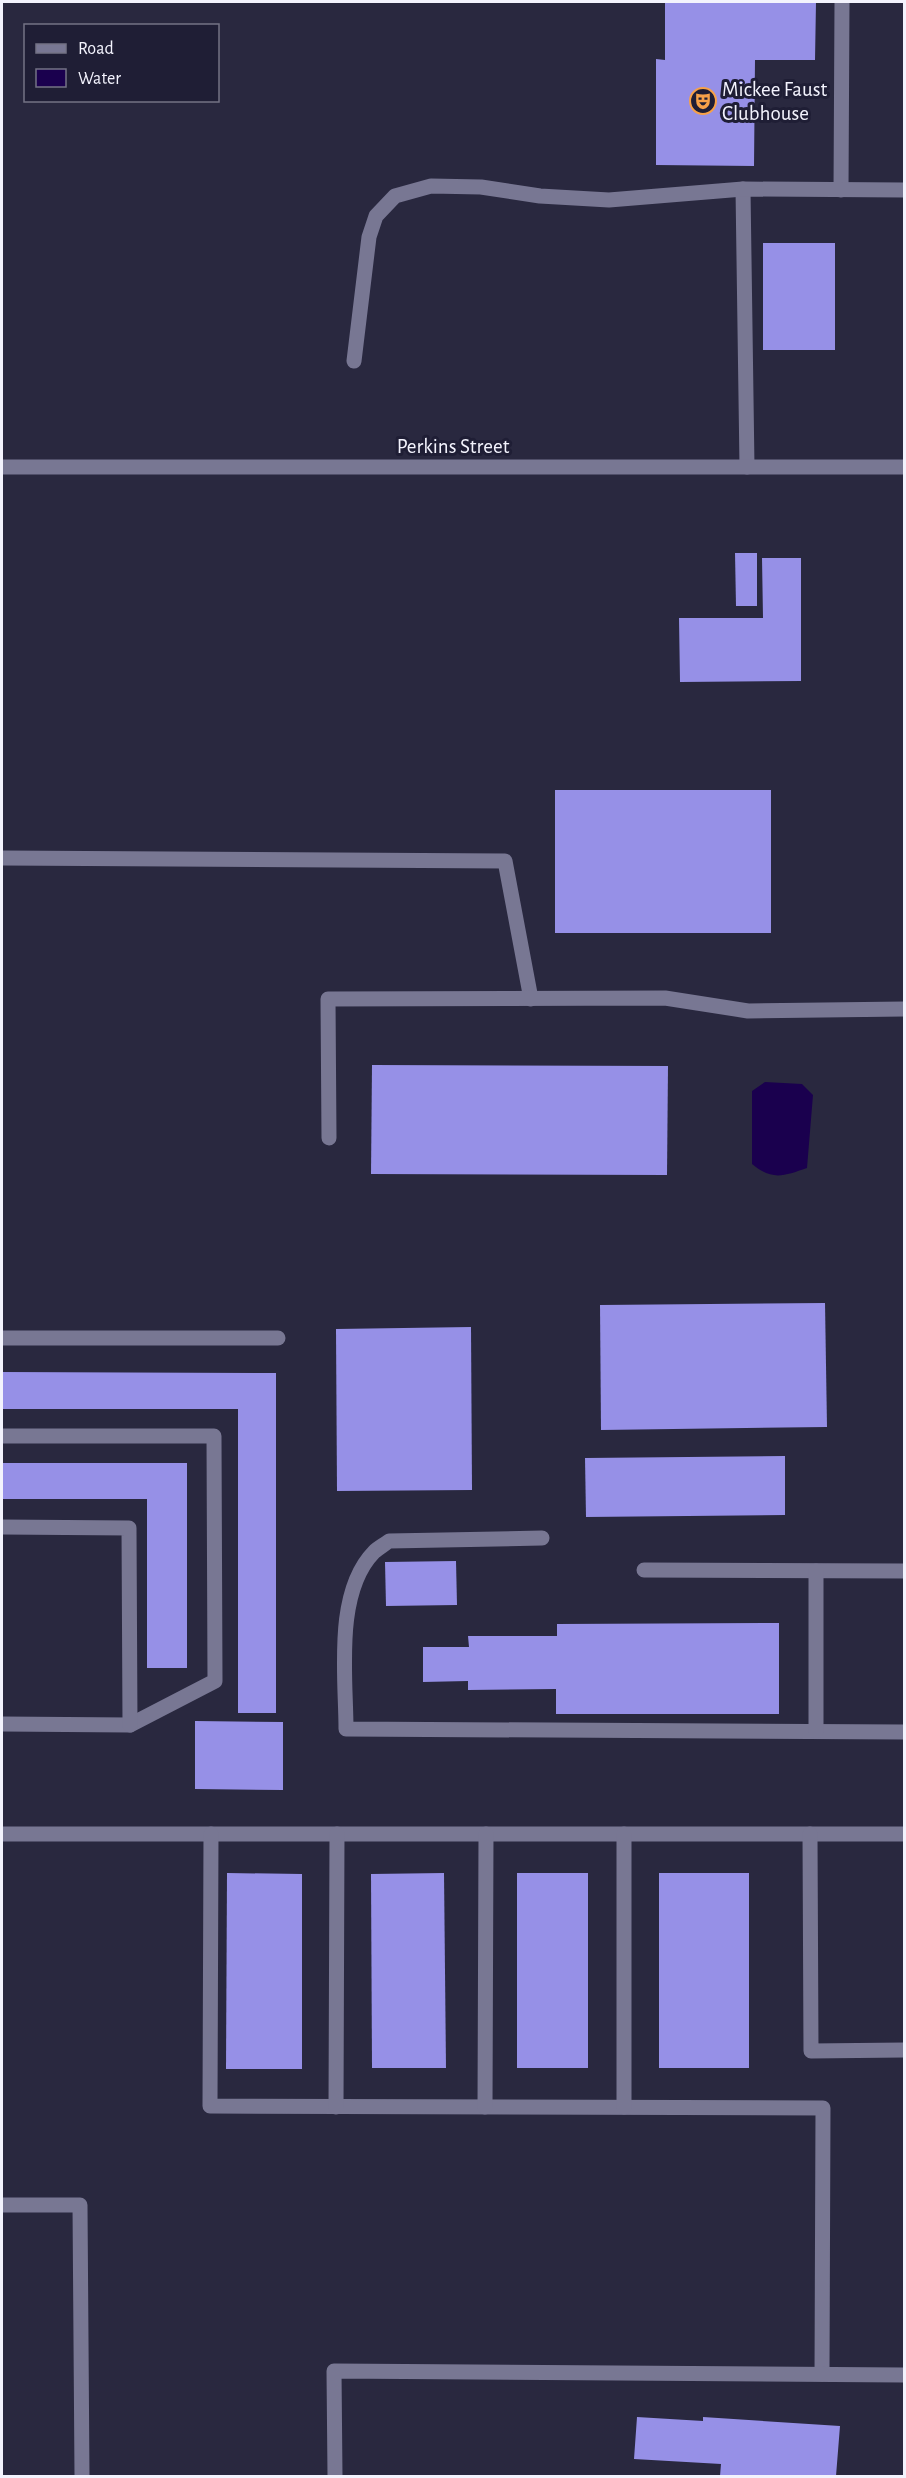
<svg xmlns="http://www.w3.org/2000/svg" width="906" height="2478" font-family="'Alegreya Sans',sans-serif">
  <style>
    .water { fill: #1a004e }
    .building { fill: #9690e7 }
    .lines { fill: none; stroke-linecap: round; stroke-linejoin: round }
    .minor { stroke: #787793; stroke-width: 15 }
    .labels { text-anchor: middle; stroke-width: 6; stroke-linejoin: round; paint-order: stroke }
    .poi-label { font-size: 21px; fill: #f3f3fd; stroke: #1f1e35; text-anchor: start }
    .street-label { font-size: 21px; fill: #f3f3fd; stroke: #1f1e35 }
  </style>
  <rect width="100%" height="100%" fill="#29283f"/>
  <path class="water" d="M765 1082 802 1084 813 1095 807 1168C784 1176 772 1181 752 1164V1091Z"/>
  <g class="building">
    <polygon points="665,2 816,2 815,60 755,60 754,166 656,165 656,59 665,60"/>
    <rect x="763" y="243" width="72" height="107"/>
    <polygon points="735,553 757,553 757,606 736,606"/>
    <polygon points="762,558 801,558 801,681 680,682 679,618 763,618"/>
    <rect x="555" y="790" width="216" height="143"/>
    <polygon points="372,1065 668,1066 667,1175 371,1174"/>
    <polygon points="825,1303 827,1427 601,1430 600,1305"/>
    <polygon points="471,1327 472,1490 337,1491 336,1329"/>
    <polygon points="2,1372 276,1373 276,1713 238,1713 238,1409 2,1409"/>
    <polygon points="785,1456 785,1515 586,1517 585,1458"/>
    <polygon points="2,1463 187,1463 187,1668 147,1668 147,1499 2,1499"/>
    <polygon points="456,1561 457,1605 386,1606 385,1562"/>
    <polygon points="779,1623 779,1714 556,1714 556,1689 468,1690 468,1681 423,1682 423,1647 469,1647 468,1636 557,1636 557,1624"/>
    <polygon points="195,1721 283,1722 283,1790 195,1789"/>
    <polygon points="227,1873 302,1874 302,2069 226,2069"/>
    <polygon points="444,1873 446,2068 372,2068 371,1874"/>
    <rect x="517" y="1873" width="71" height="195"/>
    <rect x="659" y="1873" width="90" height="195"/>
    <polygon points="637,2417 703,2421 703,2417 840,2426 836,2476 720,2476 721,2464 634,2459"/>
  </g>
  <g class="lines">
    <g class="minor">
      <polyline points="743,189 747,467"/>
      <polyline points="841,190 842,2"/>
      <polyline points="354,361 369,237 376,216 395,196 431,186 481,187 540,196 609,200 743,189 904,190"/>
      <polyline points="2,467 904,467"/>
      <polyline points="2,858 505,861 531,999"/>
      <polyline points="329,1138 328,999 665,998 748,1011 904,1009"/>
      <polyline points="2,1338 278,1338"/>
      <polyline points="2,1436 214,1436 215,1681 130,1725 2,1724"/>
      <polyline points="2,1527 129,1528 130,1725"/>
      <path d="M542 1538 389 1541C384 1545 378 1548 374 1552 334 1593 346 1677 346 1729L904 1732"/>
      <polyline points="644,1570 904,1571"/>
      <polyline points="816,1571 816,1731"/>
      <polyline points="2,1834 904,1834"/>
      <polyline points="211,1834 210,2106 823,2108 822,2374"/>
      <polyline points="624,1834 624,2107"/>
      <polyline points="810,1834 811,2051 904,2050"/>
      <polyline points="336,2107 337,1834"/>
      <polyline points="485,2107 486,1834"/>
      <polyline points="2,2205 80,2205 82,2476"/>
      <polyline points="335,2476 334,2371 904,2375"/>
    </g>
  </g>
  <defs>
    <symbol id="theatre-ring" viewBox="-11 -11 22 22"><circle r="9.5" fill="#1f1e35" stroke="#f7a149" stroke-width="1.5"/><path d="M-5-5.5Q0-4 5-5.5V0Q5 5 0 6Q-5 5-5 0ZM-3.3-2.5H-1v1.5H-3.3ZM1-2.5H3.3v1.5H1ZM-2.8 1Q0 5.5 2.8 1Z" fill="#f7a149"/></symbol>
  </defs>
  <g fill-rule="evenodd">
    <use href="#theatre-ring" x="688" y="86" width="30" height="30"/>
  </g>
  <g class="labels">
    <g class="poi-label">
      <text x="722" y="96">Mickee Faust<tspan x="722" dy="24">Clubhouse</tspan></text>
    </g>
    <g class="street-label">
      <text x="453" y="453">Perkins Street</text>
    </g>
  </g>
  <rect width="906" height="2478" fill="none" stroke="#f3f3fd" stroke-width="6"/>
  <rect x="24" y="24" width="195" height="78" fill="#1f1e35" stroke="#747385" stroke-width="1.5"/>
  <rect x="36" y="44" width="30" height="9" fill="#787793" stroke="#747385" stroke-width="1.5"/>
  <text x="78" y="54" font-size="18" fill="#f3f3fd">Road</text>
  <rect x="36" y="69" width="30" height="18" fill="#1a004e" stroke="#747385" stroke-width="1.5"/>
  <text x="78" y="84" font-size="18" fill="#f3f3fd">Water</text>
</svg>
